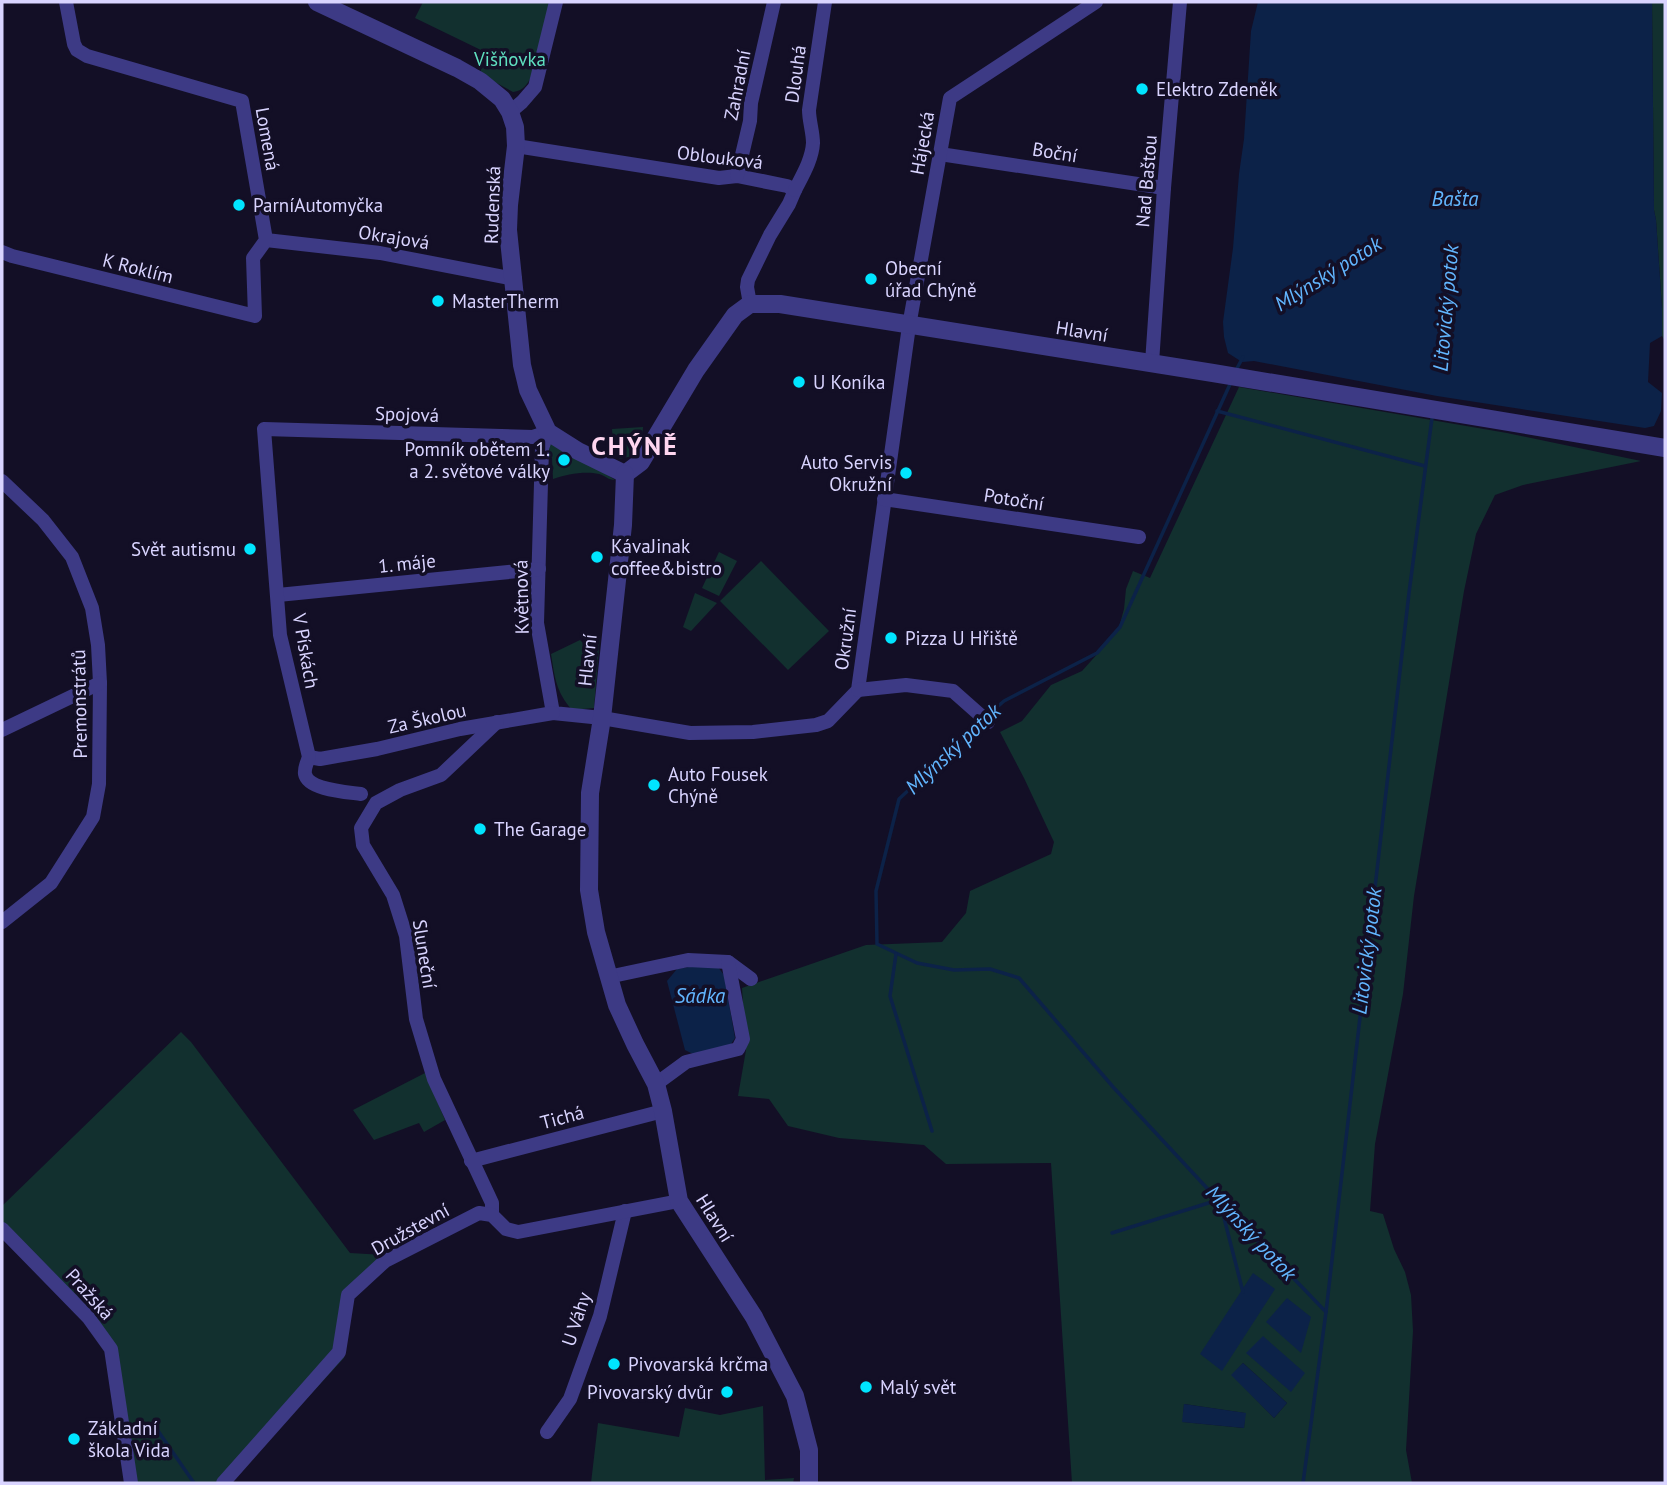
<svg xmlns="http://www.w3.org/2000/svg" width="1667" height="1485" font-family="'PT Sans',sans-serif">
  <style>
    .green { fill: #12302f; fill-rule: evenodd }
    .water { fill: #0c2248 }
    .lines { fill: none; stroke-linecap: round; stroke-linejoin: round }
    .stream { stroke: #0c2248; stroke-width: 3.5 }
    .minor { stroke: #3d3a85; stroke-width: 14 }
    .tertiary { stroke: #3d3a85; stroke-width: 18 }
    .poi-dot { fill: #00e5ff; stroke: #130f26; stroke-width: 2.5 }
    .labels { text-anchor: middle; stroke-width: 7; stroke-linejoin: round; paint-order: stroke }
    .park-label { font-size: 19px; fill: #5fe0c0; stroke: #130f26 }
    .street-label { font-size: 19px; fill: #d9d4ff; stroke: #130f26 }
    .poi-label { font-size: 19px; fill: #d9d4ff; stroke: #130f26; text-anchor: start }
    .water-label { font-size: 21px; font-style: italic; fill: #62b6ff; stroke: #130f26 }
    .district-label { font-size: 26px; font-weight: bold; letter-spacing: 2px; fill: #ffd6f0; stroke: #130f26 }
  </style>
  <rect width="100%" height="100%" fill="#130f26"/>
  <g class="green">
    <path d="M423 2H550L532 75C528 84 523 91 513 92L480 74 485 52 415 18Z"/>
    <polygon points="1652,2 1665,2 1665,341 1662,336 1662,308 1656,220 1654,210"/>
    <path d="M1239 387 1507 433 1641 461 1523 485 1495 495 1476 534 1464 591 1414 896 1403 994 1375 1144 1370 1211 1383 1214 1394 1249 1405 1272 1411 1295 1413 1331 1406 1450 1412 1483H1072L1051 1163 946 1164 924 1145 839 1138 788 1126 769 1099 738 1096 746 1050 742 988 866 945 942 942 966 913 970 891 1051 854 1054 842 1024 778 1000 732 1022 721 1051 685 1082 671 1118 631 1124 609 1126 589 1133 571 1150 578ZM1243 1363 1287 1403 1274 1418 1232 1375ZM1184 1404 1245 1413 1244 1428 1183 1422Z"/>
    <polygon points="643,427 641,449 632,456 620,459 614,455 612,429"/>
    <path d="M551 443 585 460 615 480C608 480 606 476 599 474 585 471 567 474 553 479L552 458 546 455Z"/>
    <polygon points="719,552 737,561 719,596 702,588"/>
    <polygon points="761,561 829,631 788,670 720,601"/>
    <polygon points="695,593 717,603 691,631 683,627"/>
    <path d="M600 635 594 708 572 710C556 691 555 679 551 654L580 640 583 643Z"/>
    <polygon points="181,1032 191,1042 350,1253 402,1256 352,1295 344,1358 229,1483 131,1483 111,1349 2,1229 2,1206"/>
    <polygon points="425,1073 445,1120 424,1132 419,1123 374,1140 353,1110"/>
    <polygon points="763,1406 765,1480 794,1478 793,1483 591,1483 598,1423 679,1437 685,1408 720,1415"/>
  </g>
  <g class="water">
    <polygon points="1258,2 1652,2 1654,210 1656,220 1662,308 1662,336 1650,343 1648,382 1662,393 1661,411 1654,426 1645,428 1437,396 1254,361 1242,362 1228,353 1224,337 1223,322 1233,248 1239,174 1244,139 1251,31"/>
    <polygon points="706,964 718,967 724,975 735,1038 729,1047 693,1054 685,1050 667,981 677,969"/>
    <polygon points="1253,1273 1275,1289 1222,1371 1200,1354"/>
    <polygon points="1287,1298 1311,1317 1301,1353 1266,1322"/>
    <polygon points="1263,1336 1305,1373 1291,1392 1246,1353"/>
    <polygon points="1243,1363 1287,1403 1274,1418 1231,1375"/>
    <polygon points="1184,1404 1246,1413 1244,1428 1182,1422"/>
  </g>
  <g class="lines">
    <g class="stream">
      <polyline points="1235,372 1243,357"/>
      <polyline points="1217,411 1425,466"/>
      <polyline points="988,715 1004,701 1097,653 1120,627 1231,382"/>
      <polyline points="983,721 899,799 876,891 877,944 917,963 954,970 990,969 1019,978 1114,1088 1218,1200 1326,1312"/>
      <polyline points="896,954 890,996 932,1131"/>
      <polyline points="1225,1207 1222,1210 1243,1292"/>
      <polyline points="1112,1233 1218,1200"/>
      <polyline points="156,1428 194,1483"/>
      <polyline points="1303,1483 1326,1312 1409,593 1432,418"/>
    </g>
    <g class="minor">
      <polyline points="510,112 522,102 535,87 556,2"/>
      <polyline points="516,146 719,178 737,176 787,186 795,190 789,204 770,235 748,280 747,287 750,304"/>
      <polyline points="940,154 1164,188"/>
      <polyline points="737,176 750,121 751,103 774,2"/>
      <path d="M795 190C802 176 812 160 813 143 813 132 809 121 809 110L825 2"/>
      <polyline points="266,240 380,253 515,279"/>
      <polyline points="2,252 12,256 255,316 253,258 266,240 242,101 87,56 77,50 74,44 66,2"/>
      <polyline points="1152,363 1164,188 1180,2"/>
      <polyline points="548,432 542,448 537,623 553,713 602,718 690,733 753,732 816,725 828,721 858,690 909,326 950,98 1096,2"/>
      <polyline points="2,481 43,520 72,557 92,608 98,645 100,683 99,784 93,817 51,883 2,922"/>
      <polyline points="884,499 1139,537"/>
      <polyline points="278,595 539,569"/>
      <polyline points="858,690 906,685 953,691 988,722"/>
      <polyline points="2,730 100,683"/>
      <polyline points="309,757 320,759 377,749 460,729 553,713"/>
      <path d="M361 794C347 792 308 790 305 774 304 768 307 763 309 757L280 635 264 429 533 437 548 432"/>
      <polyline points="608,977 688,960 728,962 751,979"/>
      <polyline points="656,1084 686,1062 738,1049 743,1039 728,962"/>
      <polyline points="471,1161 663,1111"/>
      <polyline points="492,1215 492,1203 434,1079 416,1019 406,936 393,895 363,845 361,828 376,803 400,790 441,775 497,722"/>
      <polyline points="2,1229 88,1317 111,1349 131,1483"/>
      <polyline points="547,1432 570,1399 600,1316 625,1211"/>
      <polyline points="223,1483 339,1352 348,1295 385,1261 479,1213 492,1215 506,1229 518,1232 679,1201"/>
    </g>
    <g class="tertiary">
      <polyline points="317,2 457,68 480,81 502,99 510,112 515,127 516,146 509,205 508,230 522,365 528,390 548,432 578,451 625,474"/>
      <polyline points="625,474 641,462 696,370 735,315 750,304 780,304 1213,373 1665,448"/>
      <polyline points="625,474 623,525 602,718 590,793 589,890 596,932 617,1005 635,1044 656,1084 663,1111 679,1201 754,1317 795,1396 809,1450 809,1483"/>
    </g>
  </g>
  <g class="poi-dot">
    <circle cx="1142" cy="89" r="7"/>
    <circle cx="239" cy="205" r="7"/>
    <circle cx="871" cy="279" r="7"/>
    <circle cx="438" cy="301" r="7"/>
    <circle cx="799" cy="382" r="7"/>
    <circle cx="564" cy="460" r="7"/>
    <circle cx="906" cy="473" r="7"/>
    <circle cx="250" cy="549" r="7"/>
    <circle cx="597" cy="557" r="7"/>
    <circle cx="891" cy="638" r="7"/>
    <circle cx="654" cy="785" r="7"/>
    <circle cx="480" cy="829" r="7"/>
    <circle cx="614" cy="1364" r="7"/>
    <circle cx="866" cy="1387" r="7"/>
    <circle cx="727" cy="1392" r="7"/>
    <circle cx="74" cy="1439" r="7"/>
  </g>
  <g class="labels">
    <g class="park-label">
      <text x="510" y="66">Višňovka</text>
    </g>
    <g class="street-label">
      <text transform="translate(795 74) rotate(-82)" y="7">Dlouhá</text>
      <text transform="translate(737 85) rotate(-79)" y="7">Zahradní</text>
      <text transform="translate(268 139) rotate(80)" y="7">Lomená</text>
      <text transform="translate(922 143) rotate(-80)" y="7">Hájecká</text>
      <text transform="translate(1055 152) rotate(9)" y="7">Boční</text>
      <text transform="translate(720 157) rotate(7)" y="7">Oblouková</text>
      <text transform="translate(1146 181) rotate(-85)" y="7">Nad Baštou</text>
      <text transform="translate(492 205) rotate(-88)" y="7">Rudenská</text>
      <text transform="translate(394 237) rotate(9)" y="7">Okrajová</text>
      <text transform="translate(138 268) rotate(14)" y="7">K Roklím</text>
      <text transform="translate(1082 331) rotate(9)" y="7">Hlavní</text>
      <text transform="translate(407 414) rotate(2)" y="7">Spojová</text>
      <text transform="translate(1014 499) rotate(9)" y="7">Potoční</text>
      <text transform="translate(407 563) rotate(-6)" y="7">1. máje</text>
      <text transform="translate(521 597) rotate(-91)" y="7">Květnová</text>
      <text transform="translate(845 639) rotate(-82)" y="7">Okružní</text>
      <text transform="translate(306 651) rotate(80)" y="7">V Pískách</text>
      <text transform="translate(587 660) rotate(-84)" y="7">Hlavní</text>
      <text transform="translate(79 704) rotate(-91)" y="7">Premonstrátů</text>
      <text transform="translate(427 718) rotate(-13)" y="7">Za Školou</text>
      <text transform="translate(425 954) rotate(81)" y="7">Sluneční</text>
      <text transform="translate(562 1117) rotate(-15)" y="7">Tichá</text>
      <text transform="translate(715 1218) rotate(58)" y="7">Hlavní</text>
      <text transform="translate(410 1229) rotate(-29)" y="7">Družstevní</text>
      <text transform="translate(90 1294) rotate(48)" y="7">Pražská</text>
      <text transform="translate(576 1319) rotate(-72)" y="7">U Váhy</text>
    </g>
    <g class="poi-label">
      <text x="1156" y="96">Elektro Zdeněk</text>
      <text x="253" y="212">ParníAutomyčka</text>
      <text x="885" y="275">Obecní<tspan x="885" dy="22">úřad Chýně</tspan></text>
      <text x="452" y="308">MasterTherm</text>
      <text x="813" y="389">U Koníka</text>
      <text x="550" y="456" text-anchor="end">Pomník obětem 1.<tspan x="550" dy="22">a 2. světové války</tspan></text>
      <text x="892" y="469" text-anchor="end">Auto Servis<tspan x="892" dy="22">Okružní</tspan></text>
      <text x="611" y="553">KávaJinak<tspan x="611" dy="22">coffee&amp;bistro</tspan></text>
      <text x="236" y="556" text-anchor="end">Svět autismu</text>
      <text x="905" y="645">Pizza U Hřiště</text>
      <text x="668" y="781">Auto Fousek<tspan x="668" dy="22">Chýně</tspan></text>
      <text x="494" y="836">The Garage</text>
      <text x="628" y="1371">Pivovarská krčma</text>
      <text x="880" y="1394">Malý svět</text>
      <text x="713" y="1399" text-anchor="end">Pivovarský dvůr</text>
      <text x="88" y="1435">Základní<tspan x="88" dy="22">škola Vida</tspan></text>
    </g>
    <g class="water-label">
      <text x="1455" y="206">Bašta</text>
      <text transform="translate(1328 274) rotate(-32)" y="7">Mlýnský potok</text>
      <text transform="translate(1446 308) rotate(-85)" y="7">Litovický potok</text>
      <text transform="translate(953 749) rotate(-43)" y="7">Mlýnský potok</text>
      <text transform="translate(1367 951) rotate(-83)" y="7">Litovický potok</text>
      <text x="700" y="1003">Sádka</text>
      <text transform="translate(1251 1233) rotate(47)" y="7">Mlýnský potok</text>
    </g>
    <g class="district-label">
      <text x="635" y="455">CHÝNĚ</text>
    </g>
  </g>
  <rect width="1667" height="1485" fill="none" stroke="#d9d4ff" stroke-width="7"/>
</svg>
